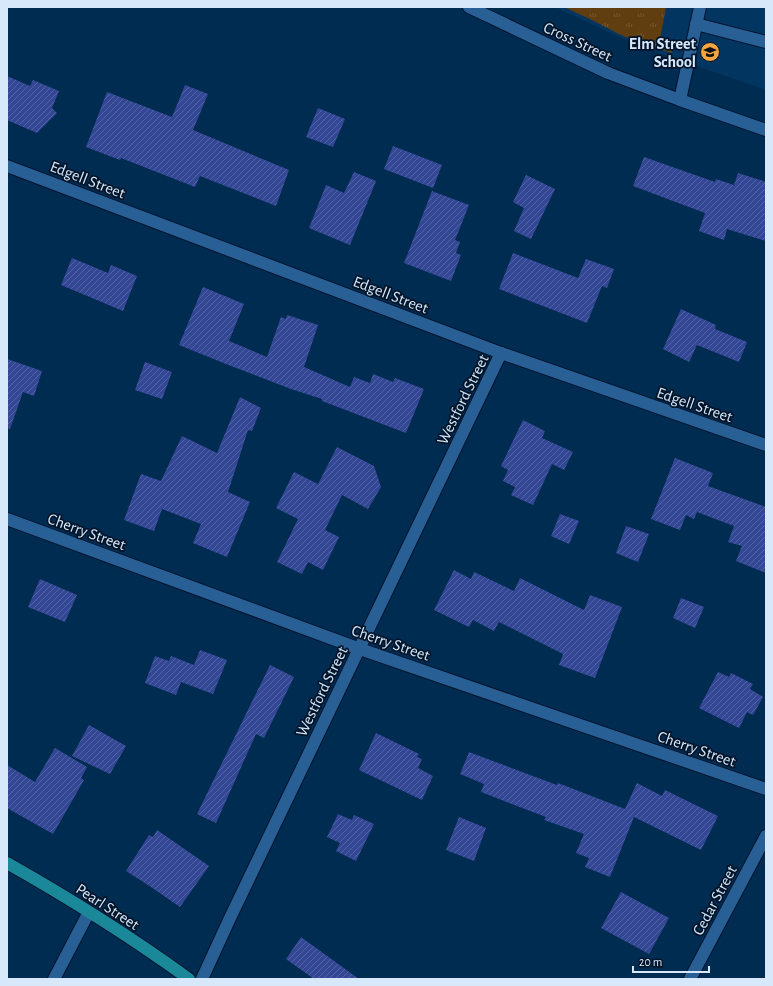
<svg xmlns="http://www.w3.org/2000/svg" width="773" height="986" font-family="'Alegreya Sans',sans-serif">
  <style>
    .built { fill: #023661 }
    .grass { fill: url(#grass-tufts) }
    .building { fill: url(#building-hatch) }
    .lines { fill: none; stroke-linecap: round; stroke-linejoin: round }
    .minor-casing { stroke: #00142e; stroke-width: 14 }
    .major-casing { stroke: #00142e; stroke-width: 14 }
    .minor { stroke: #286095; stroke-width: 12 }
    .major { stroke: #1b889a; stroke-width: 12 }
    .labels { text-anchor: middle; stroke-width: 3.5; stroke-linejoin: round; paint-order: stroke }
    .street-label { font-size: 16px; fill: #d7e8fa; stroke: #011429 }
    .poi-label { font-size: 16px; font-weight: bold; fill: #d7e8fa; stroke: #011429; text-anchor: end }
  </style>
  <defs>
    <pattern id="grass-tufts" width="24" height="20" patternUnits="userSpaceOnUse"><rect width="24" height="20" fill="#603e0f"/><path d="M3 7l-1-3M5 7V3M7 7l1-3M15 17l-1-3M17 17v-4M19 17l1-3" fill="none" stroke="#765a33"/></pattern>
    <pattern id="building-hatch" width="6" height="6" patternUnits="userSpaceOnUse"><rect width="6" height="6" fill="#344795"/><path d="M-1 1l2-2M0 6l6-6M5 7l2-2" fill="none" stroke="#5162a5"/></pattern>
  </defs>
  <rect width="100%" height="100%" fill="#002c52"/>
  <polygon class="built" points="555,7 766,7 766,90 639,46"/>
  <polygon class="grass" points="564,7 666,7 660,39 673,44 672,53 639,43 617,33 594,21"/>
  <g class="building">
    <polygon points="7,76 30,86 33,80 59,91 52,108 57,113 37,133 7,120"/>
    <polygon points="185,85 208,94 193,130 289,170 276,206 200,176 195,187 121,158 120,160 86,147 107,92 172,117"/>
    <polygon points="318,108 345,119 333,147 306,137"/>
    <polygon points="393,146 442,165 433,188 384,169"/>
    <polygon points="644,157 715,182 716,179 734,185 738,173 766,182 766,241 727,229 724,240 699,231 705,213 633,186"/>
    <polygon points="354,172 376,181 350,245 309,228 326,185 344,193"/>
    <polygon points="526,175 555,189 531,239 514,231 524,208 513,202"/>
    <polygon points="432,191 469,205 455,240 460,242 456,253 461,255 451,281 404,263"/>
    <polygon points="513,253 578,278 586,259 614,269 607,288 602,286 587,323 499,289"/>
    <polygon points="72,258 108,273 111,265 137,276 123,311 61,285"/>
    <polygon points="203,287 244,304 229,341 267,357 281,317 286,319 287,315 318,325 304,367 350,387 354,377 370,383 373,374 393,382 395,378 424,389 406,433 322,401 322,399 291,389 231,366 179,345"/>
    <polygon points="681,309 716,325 715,329 747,342 739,362 697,345 689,362 663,349"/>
    <polygon points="7,359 42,371 34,396 23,392 10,429 7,428"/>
    <polygon points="145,362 172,372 162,399 135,390"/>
    <polygon points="240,397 261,408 252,431 248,430 228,492 250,502 227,557 193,543 201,524 162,509 154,531 124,520 141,474 161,481 182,436 217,453"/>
    <polygon points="523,420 545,431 542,438 573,452 564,470 552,464 533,505 511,495 515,487 503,481 508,470 501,466"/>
    <polygon points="337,447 374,466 381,487 368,509 342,495 325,530 339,537 323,570 308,562 302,574 277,562 298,519 276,508 294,472 318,484"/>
    <polygon points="675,458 713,473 708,486 766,507 766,573 736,561 742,546 728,542 734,526 697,512 694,519 686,515 680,530 651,519"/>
    <polygon points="560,514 579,521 569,544 551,536"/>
    <polygon points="626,526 649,534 638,562 616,553"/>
    <polygon points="454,570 471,579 474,572 514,591 520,578 584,610 590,595 622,607 595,678 559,665 563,654 499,622 494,631 473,620 469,627 434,610"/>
    <polygon points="40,579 77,595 65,622 28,607"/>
    <polygon points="681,598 704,607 695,628 673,618"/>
    <polygon points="200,650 227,660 213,694 181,682 176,695 145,683 155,656 169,661 171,656 194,665"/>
    <polygon points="270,665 294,677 264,738 256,734 216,823 197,814"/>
    <polygon points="718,672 729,677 731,673 753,684 750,689 763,697 753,715 747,712 739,728 699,708"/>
    <polygon points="89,725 126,746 110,774 72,756"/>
    <polygon points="376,733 419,754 417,757 422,759 418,768 433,776 422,800 359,770"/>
    <polygon points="55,748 87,767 81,778 84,780 53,834 7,808 7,765 35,782"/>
    <polygon points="469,752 557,785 558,783 625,809 637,783 662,796 665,790 718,816 701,850 634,817 610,877 585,867 589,858 576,853 584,834 544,820 546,817 481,792 484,784 460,774"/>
    <polygon points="338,814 352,820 354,815 374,824 356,861 336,851 340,843 327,837"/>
    <polygon points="459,817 486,828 474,861 446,850"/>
    <polygon points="157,830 209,866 180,907 151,887 126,871 149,835 153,837"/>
    <polygon points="621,892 669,918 649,954 601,928"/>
    <polygon points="301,937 359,979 314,979 286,959"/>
  </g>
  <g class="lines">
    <defs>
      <g id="minor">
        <polyline points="469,7 608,73 680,100 766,130"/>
        <polyline points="696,24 766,42"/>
        <polyline points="680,100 700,7"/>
        <polyline points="7,166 501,353 766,445"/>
        <polyline points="7,519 360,649 766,789"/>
        <polyline points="54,979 89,912"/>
        <polyline points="202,979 230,918 501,353"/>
        <polyline points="690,979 766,836"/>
      </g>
      <path id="major" d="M7 863C69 898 131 937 189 979"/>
    </defs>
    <use href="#minor" class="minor-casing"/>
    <use href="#major" class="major-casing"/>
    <use href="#minor" class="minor"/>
    <use href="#major" class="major"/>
  </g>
  <defs>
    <symbol id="school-disc" viewBox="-11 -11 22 22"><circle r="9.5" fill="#f2a540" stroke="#011429"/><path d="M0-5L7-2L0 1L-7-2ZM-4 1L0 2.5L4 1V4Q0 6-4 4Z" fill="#111"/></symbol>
  </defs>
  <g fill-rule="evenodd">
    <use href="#school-disc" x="699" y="41" width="22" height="22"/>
  </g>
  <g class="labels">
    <g class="street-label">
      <text transform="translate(578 41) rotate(25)" y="6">Cross Street</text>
      <text transform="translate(88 179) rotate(21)" y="6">Edgell Street</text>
      <text transform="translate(391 294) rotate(21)" y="6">Edgell Street</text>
      <text transform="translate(462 399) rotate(-64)" y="6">Westford Street</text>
      <text transform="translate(695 404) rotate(19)" y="6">Edgell Street</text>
      <text transform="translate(87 531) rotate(20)" y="6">Cherry Street</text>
      <text transform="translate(391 642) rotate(19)" y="6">Cherry Street</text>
      <text transform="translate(321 691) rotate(-64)" y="6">Westford Street</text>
      <text transform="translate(697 748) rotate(19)" y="6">Cherry Street</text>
      <text transform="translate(714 900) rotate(-62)" y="6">Cedar Street</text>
      <text transform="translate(108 906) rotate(33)" y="6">Pearl Street</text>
    </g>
    <g class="poi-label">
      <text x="696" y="49">Elm Street<tspan x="696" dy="18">School</tspan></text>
    </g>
  </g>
  <rect width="773" height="986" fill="none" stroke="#d7e8fa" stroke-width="16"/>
  <path d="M633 966v6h76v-6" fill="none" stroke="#d7e8fa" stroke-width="2"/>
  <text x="639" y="966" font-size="12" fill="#d7e8fa" stroke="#011429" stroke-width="3" paint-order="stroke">20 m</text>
</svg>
